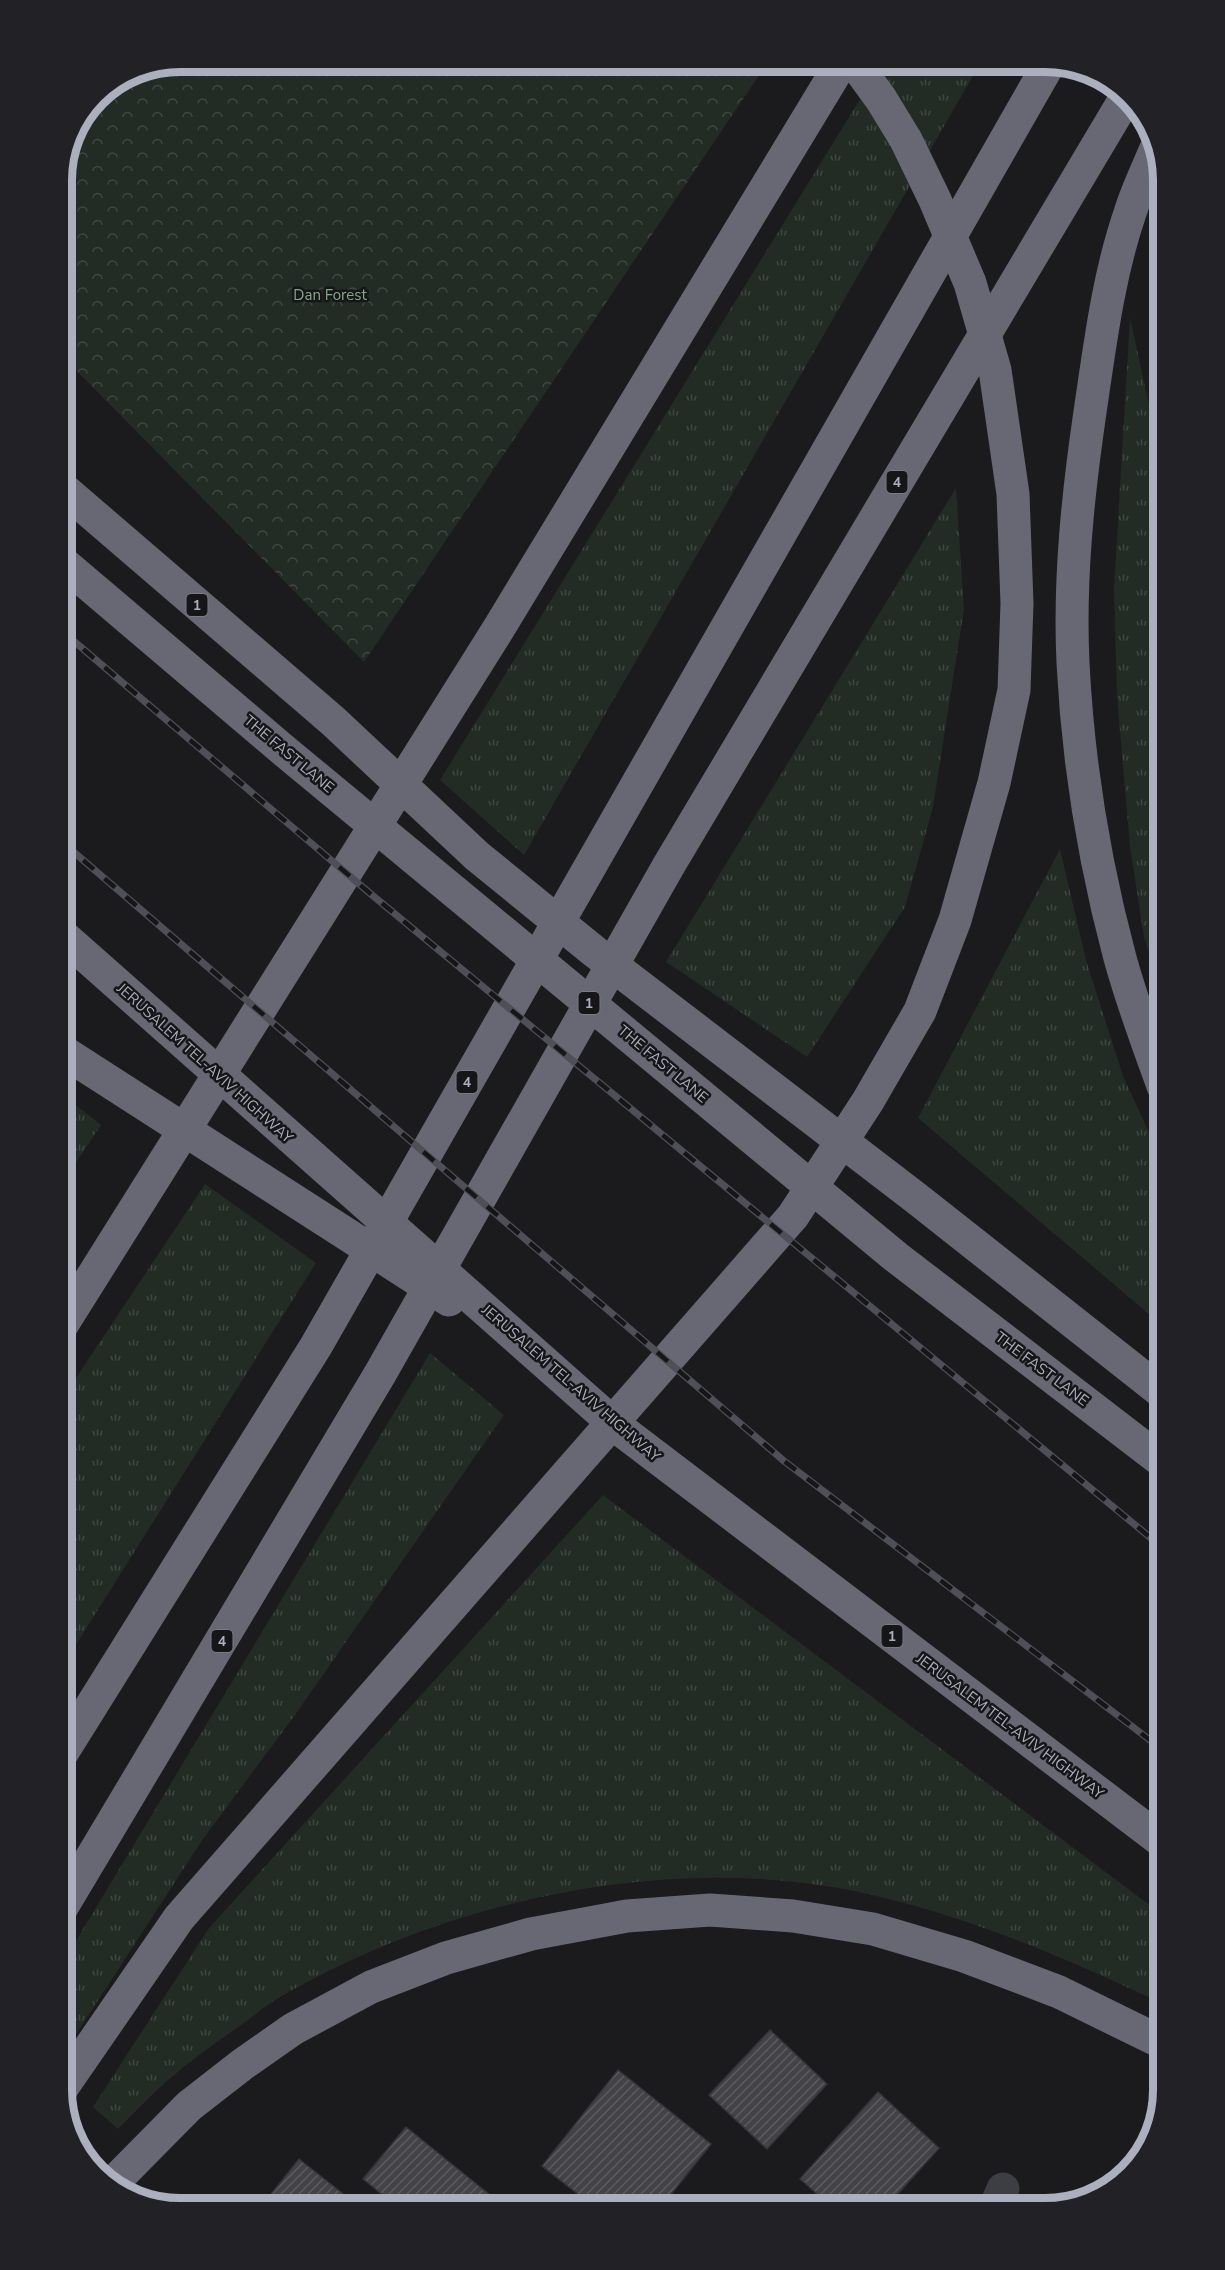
<svg xmlns="http://www.w3.org/2000/svg" width="1225" height="2270" font-family="'Nunito Sans',sans-serif">
  <style>
    .grass { fill: url(#grass-tufts) }
    .forest { fill: url(#forest-crowns) }
    .building { fill: url(#building-hatch); stroke: #353439; stroke-width: 1.5 }
    .lines { fill: none; stroke-linecap: round; stroke-linejoin: round }
    .minor { stroke: #3d3d44; stroke-width: 33 }
    .highway { stroke: #676873; stroke-width: 33 }
    .rail-casing { stroke: #4e4f57; stroke-width: 7 }
    .rail { stroke: #161518; stroke-width: 4.5; stroke-dasharray: 14; stroke-linecap: butt }
    .labels { text-anchor: middle; stroke-width: 5; stroke-linejoin: round; paint-order: stroke }
    .shield { fill: #161518; stroke: #7f818c; stroke-width: 1.5 }
    .shield-label { font-size: 14px; font-weight: bold; fill: #acafbd }
    .park-label { font-size: 15px; fill: #83a88a; stroke: #161518 }
    .street-label { font-size: 15px; fill: #acafbd; stroke: #161518 }
    .rim { fill: none; stroke: #acafbd; stroke-width: 8 }
  </style>
  <defs>
    <pattern id="grass-tufts" width="24" height="20" patternUnits="userSpaceOnUse" patternTransform="scale(1.5)"><rect width="24" height="20" fill="#222b24"/><path d="M3 7l-1-3M5 7V3M7 7l1-3M15 17l-1-3M17 17v-4M19 17l1-3" fill="none" stroke="#3f4742"/></pattern>
    <pattern id="forest-crowns" width="20" height="18" patternUnits="userSpaceOnUse" patternTransform="scale(1.5)"><rect width="20" height="18" fill="#222b24"/><path d="M2 6a3 3 0 1 1 6 0M12 15a3 3 0 1 1 6 0" fill="none" stroke="#3f4742"/></pattern>
    <pattern id="building-hatch" width="6" height="6" patternUnits="userSpaceOnUse" patternTransform="scale(1.5)"><rect width="6" height="6" fill="#424247"/><path d="M-1 1l2-2M0 6l6-6M5 7l2-2" fill="none" stroke="#5b5b60"/></pattern>
  </defs>
  <rect width="100%" height="100%" fill="#1b1a1d"/>
  <g class="grass">
    <polygon points="883,62 981,62 524,855 440,780"/>
    <polygon points="1130,317 1163,470 1163,994 1144,937 1130,847 1117,696 1114,588"/>
    <polygon points="956,488 964,609 933,807 905,907 807,1057 666,962"/>
    <polygon points="1060,849 1086,960 1123,1076 1163,1163 1163,1326 918,1118"/>
    <polygon points="62,1094 101,1125 62,1184"/>
    <polygon points="205,1184 316,1263 62,1667 62,1399"/>
    <polygon points="430,1353 504,1415 295,1715 203,1839 62,2056 62,1964"/>
    <path d="M603 1495 1163 1915V2004C1072 1961 980 1921 881 1897 684 1848 450 1897 277 1999 264 2007 252 2017 240 2026 215 2043 190 2061 167 2081 150 2096 134 2113 118 2129L93 2107 209 1928Z"/>
  </g>
  <polygon class="forest" points="180,62 768,62 364,662 62,356 62,173 74,128 96,96 135,70"/>
  <g class="building">
    <polygon points="770,2030 827,2084 767,2149 709,2095"/>
    <polygon points="618,2070 711,2144 660,2208 596,2208 542,2166"/>
    <polygon points="878,2092 939,2148 885,2208 833,2208 800,2179"/>
    <polygon points="406,2127 506,2208 399,2208 363,2179"/>
    <polygon points="299,2159 361,2208 260,2208"/>
  </g>
  <g class="lines">
    <polyline class="minor" points="995,2208 1003,2189"/>
    <g class="highway">
      <path d="M1157 146C1148 168 1137 190 1130 213 1108 277 1100 345 1090 412 1078 494 1069 579 1073 663 1078 762 1094 861 1120 958 1132 1002 1148 1044 1163 1086"/>
      <polyline points="62,488 333,721 477,856 595,952 916,1198 1163,1393"/>
      <polyline points="62,562 282,749 896,1257 1163,1462"/>
      <polyline points="62,935 621,1430 1163,1842"/>
      <polyline points="62,1051 449,1300"/>
      <polyline points="62,1325 499,628 842,62"/>
      <polyline points="62,1753 316,1346 1050,62"/>
      <polyline points="62,1907 380,1374 669,865 1125,99"/>
      <polyline points="62,2088 179,1918 793,1216 868,1101 920,1011 955,920 994,783 1014,690 1017,603 1013,494 995,370 970,283 935,200 906,140 881,99 854,62"/>
      <polyline points="111,2185 189,2106 243,2064 293,2029 371,1987 446,1958 531,1934 627,1916 710,1910 793,1916 873,1929 964,1956 1059,1992 1163,2043"/>
    </g>
    <defs>
      <g id="rail">
        <polyline points="62,631 372,895 1163,1548"/>
        <polyline points="62,842 784,1461 1163,1750"/>
      </g>
    </defs>
    <use href="#rail" class="rail-casing"/>
    <use href="#rail" class="rail"/>
  </g>
  <g class="labels">
    <g class="shield">
      <rect x="886.5" y="471" width="21" height="22" rx="4.5"/>
      <rect x="186.5" y="594" width="21" height="22" rx="4.5"/>
      <rect x="578.5" y="992" width="21" height="22" rx="4.5"/>
      <rect x="456.5" y="1071" width="21" height="22" rx="4.5"/>
      <rect x="881.5" y="1625" width="21" height="22" rx="4.5"/>
      <rect x="211.5" y="1630" width="21" height="22" rx="4.5"/>
    </g>
    <g class="shield-label">
      <text x="897" y="487">4</text>
      <text x="197" y="610">1</text>
      <text x="589" y="1008">1</text>
      <text x="467" y="1087">4</text>
      <text x="892" y="1641">1</text>
      <text x="222" y="1646">4</text>
    </g>
    <g class="park-label">
      <text x="330" y="300">Dan Forest</text>
    </g>
    <g class="street-label">
      <text transform="translate(289 754) rotate(40)" y="5">THE FAST LANE</text>
      <text transform="translate(205 1063) rotate(42)" y="5">JERUSALEM TEL-AVIV HIGHWAY</text>
      <text transform="translate(663 1064) rotate(40)" y="5">THE FAST LANE</text>
      <text transform="translate(1042 1369) rotate(37)" y="5">THE FAST LANE</text>
      <text transform="translate(571 1383) rotate(41)" y="5">JERUSALEM TEL-AVIV HIGHWAY</text>
      <text transform="translate(1010 1726) rotate(37)" y="5">JERUSALEM TEL-AVIV HIGHWAY</text>
    </g>
  </g>
  <path d="M0 0H1225V2270H0ZM180 72H1045A108 108 0 0 1 1153 180V2090A108 108 0 0 1 1045 2198H180A108 108 0 0 1 72 2090V180A108 108 0 0 1 180 72Z" fill="#222125" fill-rule="evenodd"/>
  <path class="rim" d="M180 72H1045A108 108 0 0 1 1153 180V2090A108 108 0 0 1 1045 2198H180A108 108 0 0 1 72 2090V180A108 108 0 0 1 180 72Z"/>
</svg>
